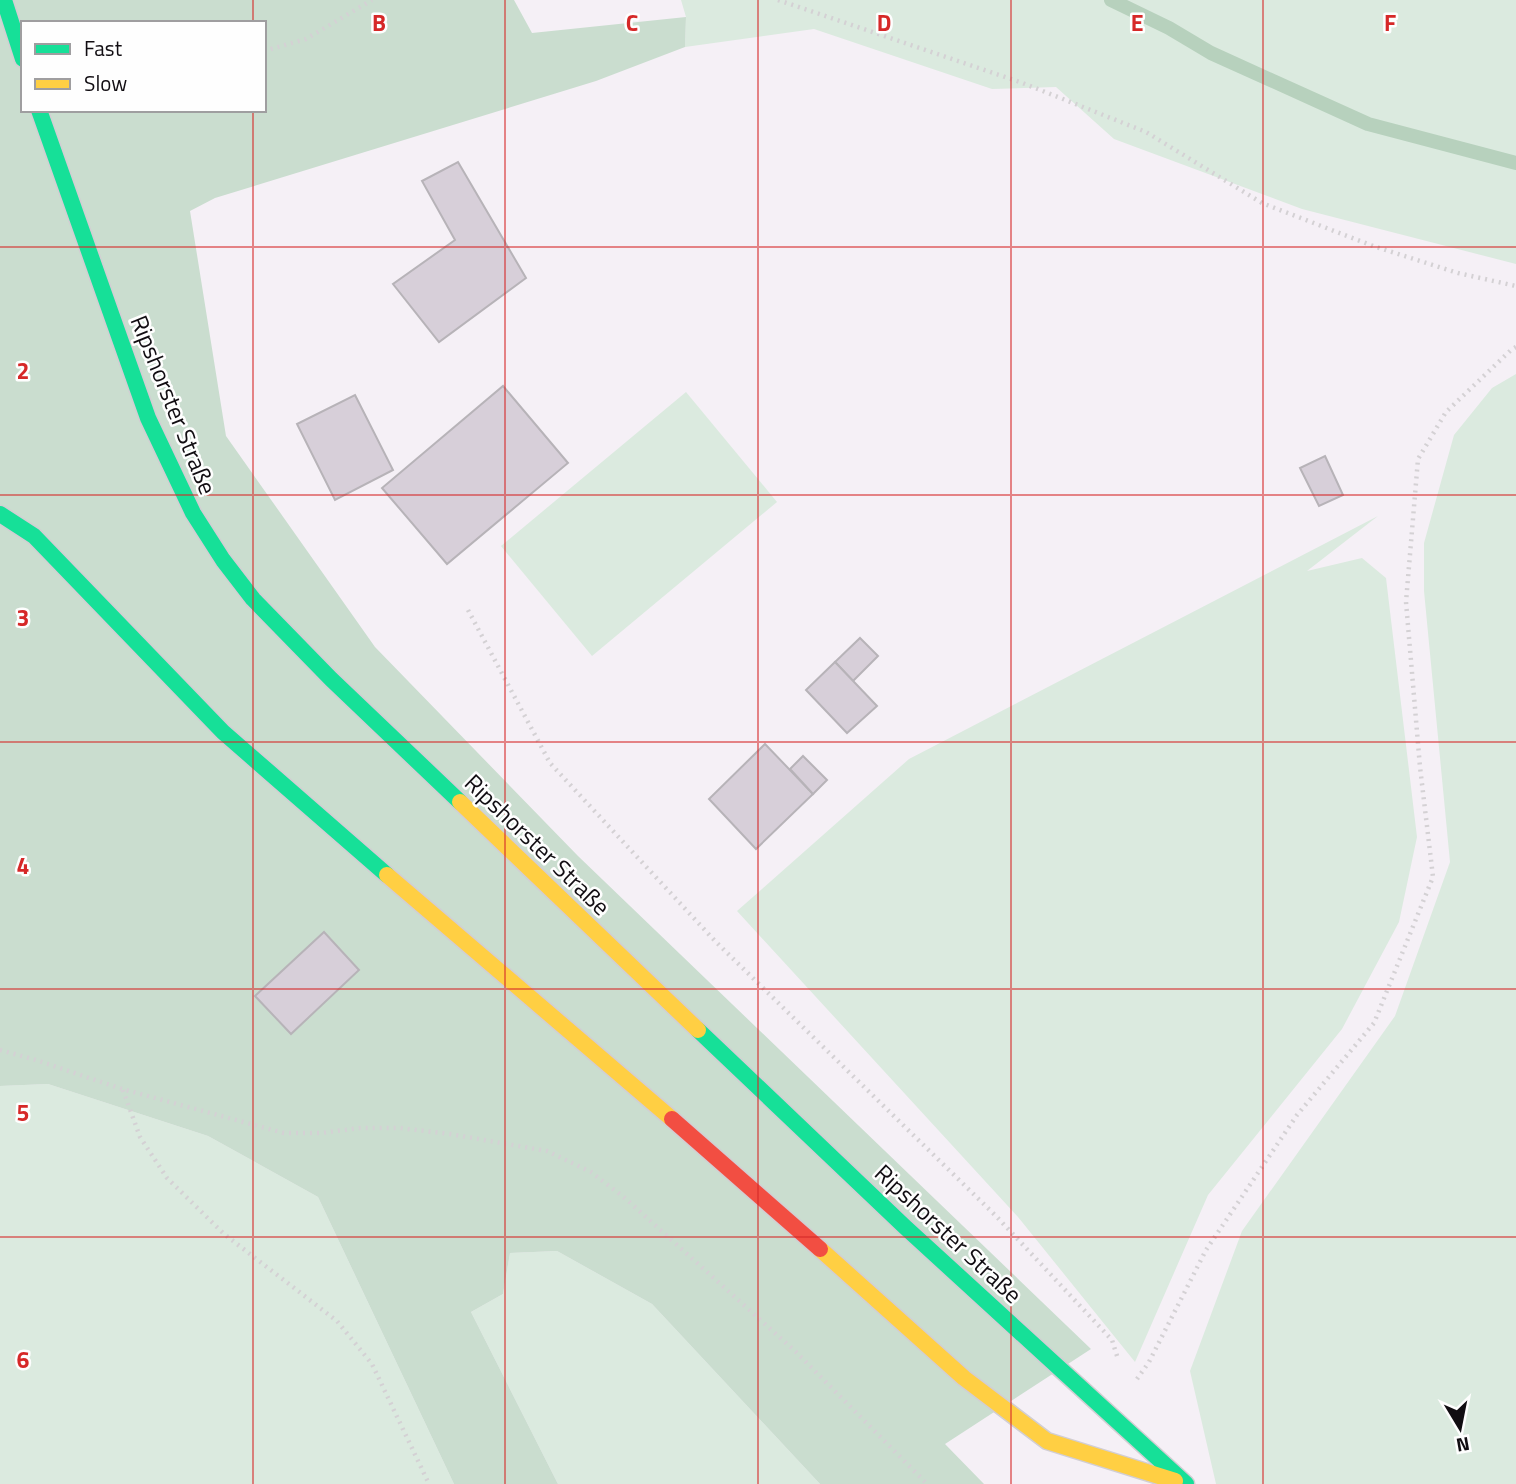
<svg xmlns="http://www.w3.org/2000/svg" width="1516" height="1484" font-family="'Titillium Web',sans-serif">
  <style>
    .green { fill: #dbeadf }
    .forest { fill: #caddcf; fill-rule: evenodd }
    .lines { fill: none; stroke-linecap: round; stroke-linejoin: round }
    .stream { stroke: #b7d1bd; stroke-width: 14 }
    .building { fill: #d7cfd9; stroke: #b7b3b8; stroke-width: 2 }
    .fast-casing { stroke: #d2ced3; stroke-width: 19 }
    .slow-casing { stroke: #d2ced3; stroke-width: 19 }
    .jam-casing { stroke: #d2ced3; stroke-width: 19 }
    .path { stroke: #d4d1d4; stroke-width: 4.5; stroke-dasharray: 2 5; stroke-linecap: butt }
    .fast { stroke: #16e098; stroke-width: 16 }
    .slow { stroke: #ffcf43; stroke-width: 16 }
    .jam { stroke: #f24e42; stroke-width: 16 }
    .grid { fill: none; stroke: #d62828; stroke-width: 2; stroke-opacity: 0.55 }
    .labels { text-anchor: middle; stroke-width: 5; stroke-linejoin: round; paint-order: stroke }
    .street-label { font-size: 24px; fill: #110d12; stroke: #fefefe }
    .grid-label { font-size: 23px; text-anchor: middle; font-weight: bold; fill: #d62828; stroke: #fefefe; stroke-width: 5; stroke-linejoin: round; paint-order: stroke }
  </style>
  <rect width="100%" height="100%" fill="#f5f0f6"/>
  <g class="green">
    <polygon points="681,0 1516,0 1516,264 1302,209 1114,139 1056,87 992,89 814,29 685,47 686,17"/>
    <polygon points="1516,374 1516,1484 1216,1484 1190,1371 1242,1231 1395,1016 1450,862 1424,591 1424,543 1454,435 1492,388"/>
    <polygon points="686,392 777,502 592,656 501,546"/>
    <polygon points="1378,516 1307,571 1362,558 1386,578 1417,837 1399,922 1342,1029 1208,1195 1135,1362 1018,1217 737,911 909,759"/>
    <polygon points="48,1084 208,1136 318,1197 454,1484 0,1484 0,1086"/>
    <polygon points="557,1251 652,1304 820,1484 558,1484 471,1312 503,1294 510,1253"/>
  </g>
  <path class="forest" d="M0 0H514L532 33 686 17 685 47 596 81 215 198 190 211 226 436 375 647 578 856 1091 1349 945 1444 984 1484H820L652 1304 557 1251 510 1253 503 1294 471 1312 558 1484H454L318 1197 208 1136 48 1084 0 1086ZM23 23H264V110H23Z"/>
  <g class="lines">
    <polyline class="stream" points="1111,0 1169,28 1211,53 1368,124 1516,163"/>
  </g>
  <g class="building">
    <polygon points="458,162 526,278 439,342 393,284 455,240 422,181"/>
    <polygon points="503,386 568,463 447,564 382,488"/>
    <polygon points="355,395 393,470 335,500 297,424"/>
    <polygon points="1325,456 1343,495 1319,506 1300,468"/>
    <polygon points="860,638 878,656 853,681 835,662"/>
    <polygon points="835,662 877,706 847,733 806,690"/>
    <polygon points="765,744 813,794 756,849 709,799"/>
    <polygon points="803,756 827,780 813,794 790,769"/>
    <polygon points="324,932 359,970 291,1034 255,996"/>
  </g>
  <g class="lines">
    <defs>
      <g id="fast">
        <polyline points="4,0 23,59"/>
        <polyline points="39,110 148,418 193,513 223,560 253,599 331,679 460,802"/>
        <polyline points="0,514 34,536 223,732 387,875"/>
        <polyline points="698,1030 905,1227 1186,1484"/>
      </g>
      <g id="slow">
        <polyline points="460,802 698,1030"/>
        <polyline points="387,875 672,1119"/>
        <polyline points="820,1249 964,1378 1047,1441 1175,1481"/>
      </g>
      <polyline id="jam" points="672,1119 820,1249"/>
    </defs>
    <use href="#fast" class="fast-casing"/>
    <use href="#slow" class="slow-casing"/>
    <use href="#jam" class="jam-casing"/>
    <g class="path">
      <polyline points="778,0 1020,82 1146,132 1262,203 1373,246 1458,273 1516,286"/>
      <polyline points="264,51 306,39 372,0"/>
      <polyline points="468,610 550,763 715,941 996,1216 1112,1340 1118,1359"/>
      <polyline points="0,1050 36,1060 122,1089 284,1133 321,1133 360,1128 400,1128 450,1134 547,1151 591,1172 626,1199 796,1352 927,1484"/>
      <polyline points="123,1090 140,1137 167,1178 224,1234 337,1321 372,1364 429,1484"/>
      <polyline points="1137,1379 1149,1362 1206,1250 1297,1115 1374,1023 1433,877 1420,767 1406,602 1418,459 1446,412 1511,350 1516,347"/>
    </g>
    <use href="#fast" class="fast"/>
    <use href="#slow" class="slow"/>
    <use href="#jam" class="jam"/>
  </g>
  <path class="grid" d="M253 0V23M505 0V1484M758 0V1484M1011 0V1484M1263 0V1484M253 110V1484M0 247H1516M0 495H1516M0 742H1516M0 989H1516M0 1237H1516"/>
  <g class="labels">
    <g class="street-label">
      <text transform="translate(173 405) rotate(68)" y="8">Ripshorster Straße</text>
      <text transform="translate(537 845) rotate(44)" y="8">Ripshorster Straße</text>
      <text transform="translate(948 1234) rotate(43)" y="8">Ripshorster Straße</text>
    </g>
  </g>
  <g class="grid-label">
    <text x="379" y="31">B</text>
    <text x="632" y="31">C</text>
    <text x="884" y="31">D</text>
    <text x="1137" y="31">E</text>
    <text x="1390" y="31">F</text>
    <text x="23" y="379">2</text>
    <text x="23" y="626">3</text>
    <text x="23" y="874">4</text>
    <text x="23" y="1121">5</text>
    <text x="23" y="1368">6</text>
  </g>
  <rect x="21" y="21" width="245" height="91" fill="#fefefe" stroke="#9f9ea0" stroke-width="2"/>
  <rect x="35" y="44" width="35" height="10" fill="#16e098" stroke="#9f9ea0" stroke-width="2"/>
  <text x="84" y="56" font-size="21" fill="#110d12">Fast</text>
  <rect x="35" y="79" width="35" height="10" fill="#ffcf43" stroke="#9f9ea0" stroke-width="2"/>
  <text x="84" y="91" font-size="21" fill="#110d12">Slow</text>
  <g transform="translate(1460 1428) rotate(170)" stroke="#fefefe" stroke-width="5" paint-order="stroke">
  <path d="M0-5L12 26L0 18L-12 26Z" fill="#110d12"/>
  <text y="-10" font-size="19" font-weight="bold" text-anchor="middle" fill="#110d12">N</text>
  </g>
</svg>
